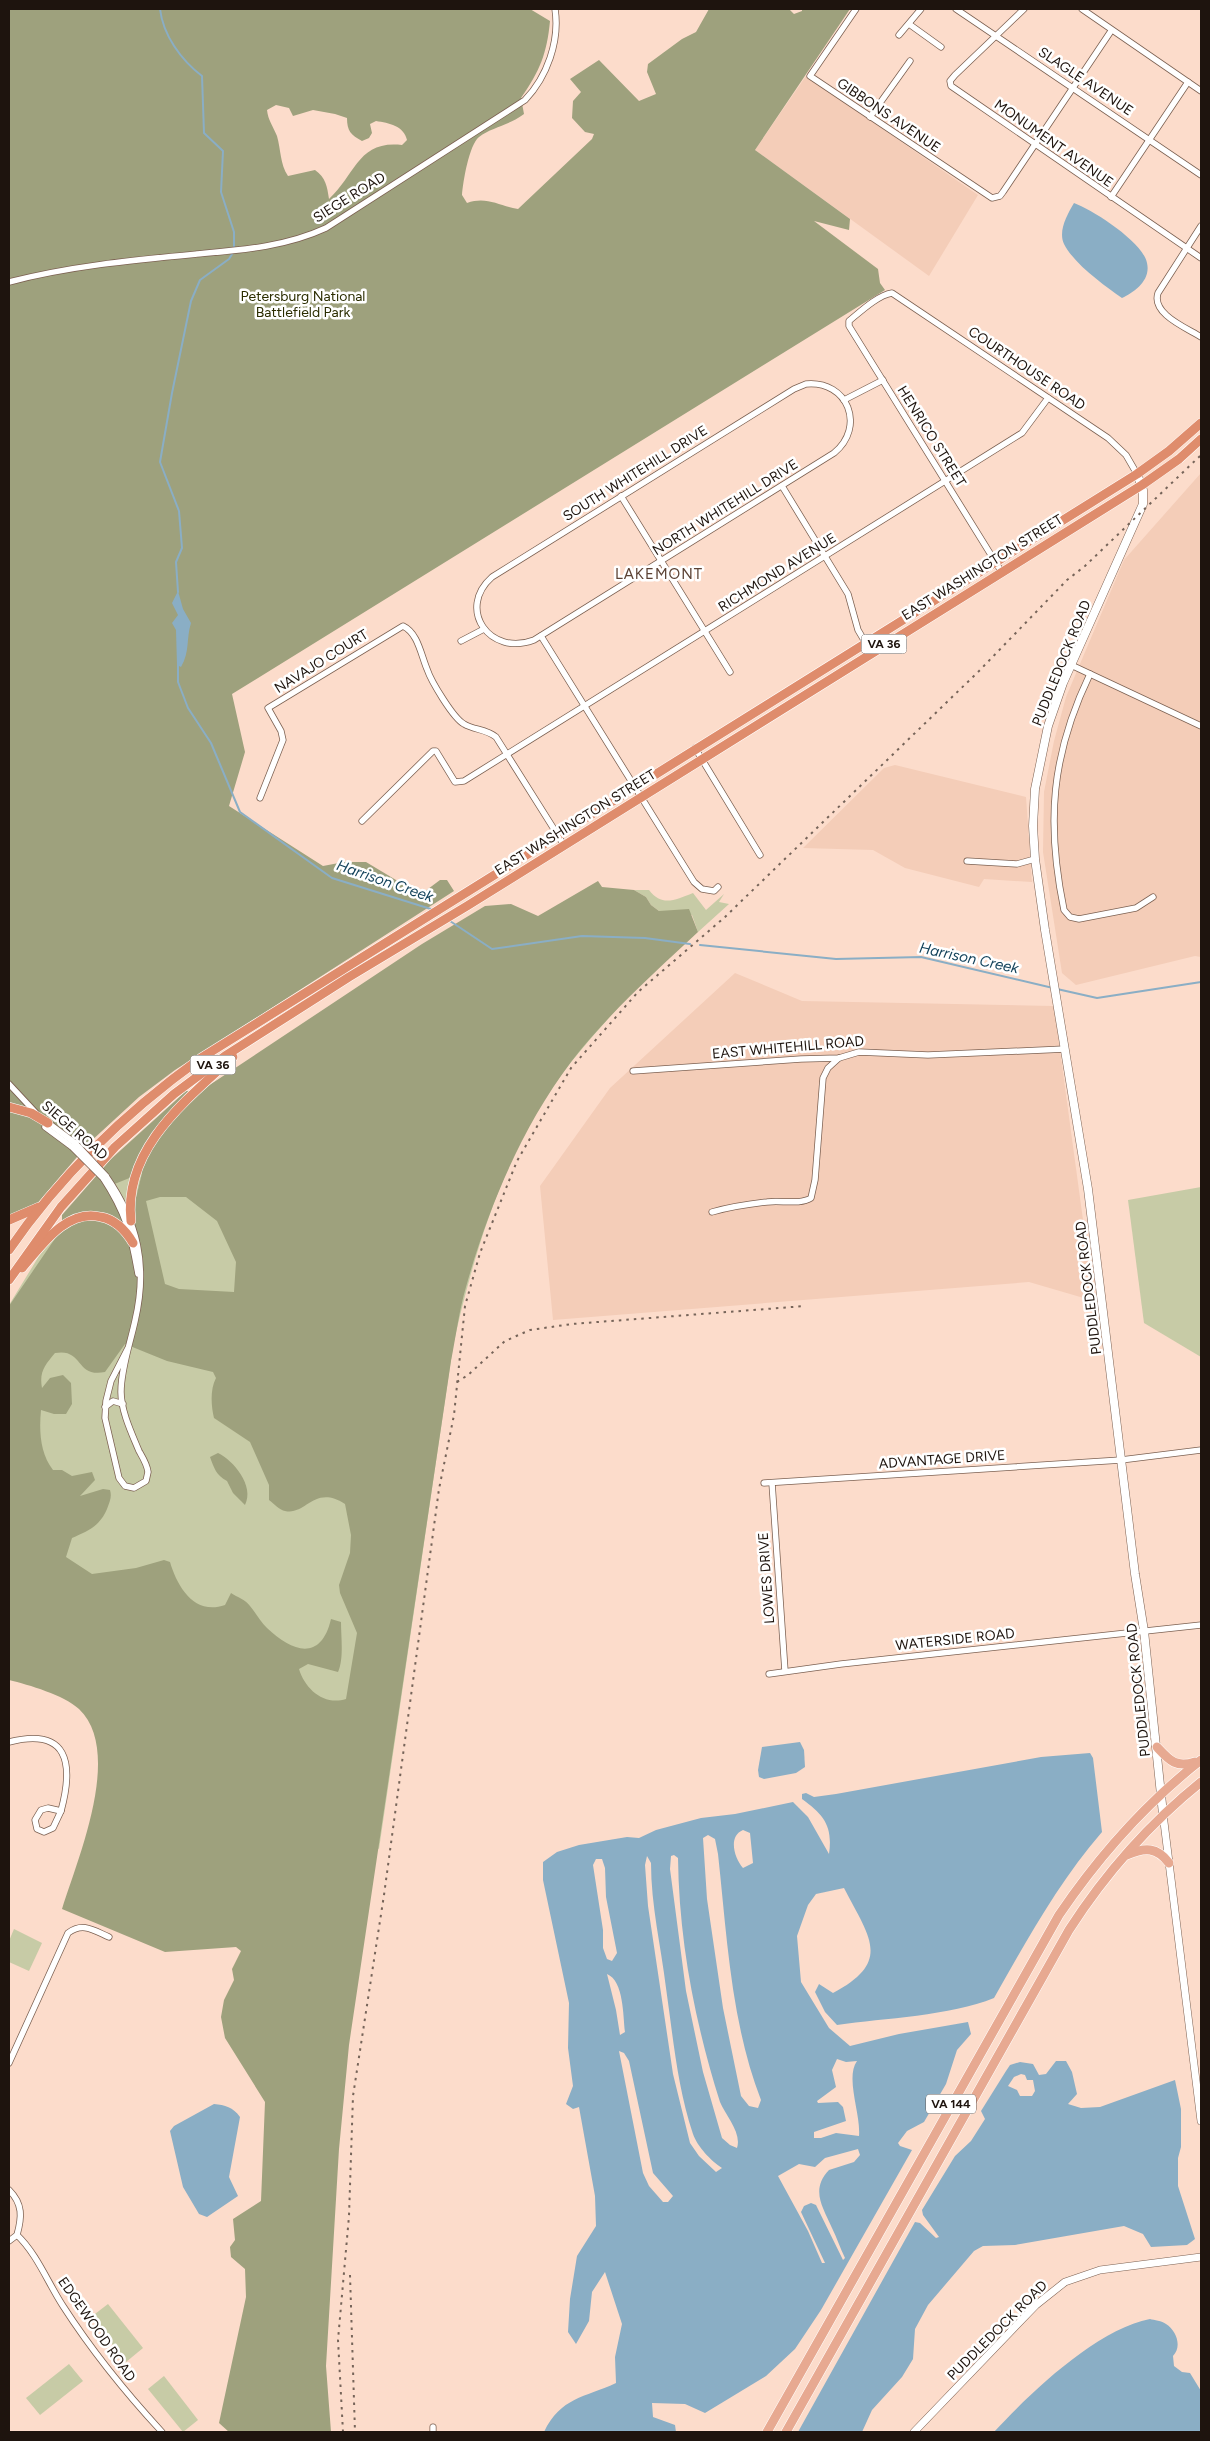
<svg xmlns="http://www.w3.org/2000/svg" width="1210" height="2441" font-family="Figtree,sans-serif">
  <style>
    .built { fill: #f4cdb8 }
    .green { fill: #c7cba6 }
    .forest { fill: #9ea17d; fill-rule: evenodd }
    .water { fill: #8aaec5; fill-rule: evenodd }
    .lines { fill: none; stroke-linecap: round; stroke-linejoin: round }
    .stream { stroke: #8aaec5; stroke-width: 2 }
    .minor-casing { stroke: #7c6152; stroke-width: 7 }
    .tertiary-casing { stroke: #7c6152; stroke-width: 8 }
    .secondary-casing { stroke: #7c6152; stroke-width: 9 }
    .primary-casing { stroke: #fff; stroke-width: 10 }
    .trunk-casing { stroke: #fff; stroke-width: 10 }
    .minor { stroke: #fff; stroke-width: 5.5 }
    .tertiary { stroke: #fff; stroke-width: 7 }
    .secondary { stroke: #fff; stroke-width: 8 }
    .primary { stroke: #e7a991; stroke-width: 9 }
    .trunk { stroke: #df8c6c; stroke-width: 9 }
    .rail { stroke: #766459; stroke-width: 2; stroke-dasharray: 2.5 5; stroke-linecap: butt }
    .minor-bridge-casing { stroke: #7c6152; stroke-width: 7; stroke-linecap: butt }
    .minor-bridge { stroke: #fff; stroke-width: 5.5 }
    .labels { text-anchor: middle; stroke-width: 5; stroke-linejoin: round; paint-order: stroke }
    .shield { fill: #fff; stroke: #625a56; stroke-width: 1 }
    .shield-label { font-size: 12px; font-weight: bold; fill: #1e140e }
    .street-label { font-size: 14px; fill: #1e140e; stroke: #fff }
    .park-label { font-size: 14px; fill: #2b2d00; stroke: #fff }
    .neighbourhood-label { font-size: 15px; letter-spacing: 1px; fill: #5c4234; stroke: #fff }
    .water-label { font-size: 15px; font-style: italic; fill: #15445c; stroke: #fff }
  </style>
  <rect width="100%" height="100%" fill="#fcdccb"/>
  <g class="built">
    <polygon points="806,76 978,195 929,276 755,150"/>
    <polygon points="1201,473 1201,957 1195,956 1076,985 1062,973 1043,852 1044,792 1054,741 1066,697 1124,560"/>
    <polygon points="895,765 1026,797 1032,882 984,879 979,887 905,868 873,850 803,848 884,768"/>
    <polygon points="735,973 802,1001 1054,1006 1094,1301 1029,1282 553,1320 540,1186 610,1088"/>
  </g>
  <g class="green">
    <path d="M634 890H649C662 907 675 900 693 893L706 910 724 894 719 902 729 904 698 932 692 915 659 911 651 905 646 897Z"/>
    <path d="M654 967C627 998 598 1029 572 1061 507 1142 475 1247 453 1346L379 1849 9 1656V1305L39 1256 62 1226 210 1085 366 986Z"/>
    <polygon points="1201,1187 1201,1357 1144,1323 1128,1200"/>
    <polygon points="14,1929 42,1943 29,1971 9,1962 9,1941"/>
    <polygon points="108,2304 143,2348 126,2362 91,2317"/>
    <polygon points="69,2364 83,2381 40,2415 26,2398"/>
    <polygon points="164,2376 198,2420 183,2432 148,2389"/>
  </g>
  <g class="forest">
    <path d="M9 9H530L550 21C547 53 540 71 521 98L524 114C508 126 492 127 479 137 469 145 463 182 462 195L467 203C487 196 499 206 518 209L592 139 594 134 585 132 572 118 573 101 581 92 570 79 599 60 639 101 656 94 647 72 648 64 682 39 696 32 709 9H789L794 14 802 11V9H850L755 150 850 219 849 230 814 221 878 269 880 283 885 290 232 694 245 752 229 806 323 866 344 862H366L411 889 424 892 440 880H447L454 891 175 1070 139 1097 89 1143 29 1213 9 1216ZM276 105 289 108 293 116 313 110 335 114 347 118C347 131 351 135 362 141L369 138 372 133 370 124 376 121C389 123 404 126 407 140L402 145C358 140 356 174 329 199 327 186 326 178 315 170L288 176C280 164 281 150 277 136 273 126 268 120 267 110Z"/>
    <path d="M598 881 602 887 634 890 646 897 651 905 659 911 689 909 698 932C654 973 608 1014 571 1062 522 1127 488 1208 466 1287 459 1311 456 1336 451 1361L349 2045 339 2149 326 2366 331 2432H229L219 2423 246 2297 245 2269 231 2257 230 2247 235 2240 233 2219 261 2201 265 2102 225 2038 221 2017 224 2000 234 1980 232 1969 241 1951 236 1947 165 1952 62 1909C77 1860 124 1752 79 1709 64 1695 29 1685 9 1680V1306L67 1221 62 1220V1215L111 1159 186 1091 199 1092 422 944 485 906 511 904 538 916ZM142 1173 135 1202V1226L107 1187ZM160 1197H186L217 1221 236 1262 234 1292 179 1289 165 1284 146 1201ZM125 1344 167 1361 213 1372 216 1378C210 1389 211 1406 214 1418L250 1442 269 1485V1500C274 1504 280 1510 285 1511 306 1516 314 1484 345 1504L351 1535 350 1553 339 1585 340 1593 357 1633 346 1699C324 1706 305 1689 299 1669L308 1664 338 1672C344 1659 341 1637 341 1622L331 1619C321 1662 292 1652 267 1628 260 1621 256 1613 250 1606 246 1600 237 1597 231 1593L225 1605C194 1616 177 1586 170 1562L164 1560 136 1568 92 1574 66 1557 72 1538C88 1531 100 1526 107 1509 110 1501 112 1497 110 1490L103 1489 80 1496 95 1480 92 1472 72 1476 62 1470H53C40 1453 39 1431 41 1410L54 1414H66L72 1404 71 1383 63 1375 50 1378 42 1388C39 1372 45 1365 55 1353 84 1348 75 1378 105 1372Z"/>
    <path d="M218 1453C233 1460 255 1486 245 1505L233 1493 227 1481C216 1475 214 1468 210 1457Z"/>
  </g>
  <g class="water">
    <path d="M1074 203C1093 210 1143 242 1147 263 1151 280 1135 292 1122 298 1105 286 1074 264 1064 244 1058 231 1067 215 1074 203Z"/>
    <path d="M178 591 183 609 191 623C186 639 190 652 181 667L177 665 176 630 172 623 178 615 172 603Z"/>
    <polygon points="800,1742 804,1750 805,1767 796,1773 764,1779 759,1777 758,1770 762,1747"/>
    <path d="M1090 1753 1093 1758 1102 1832C1058 1883 1027 1940 994 1998 950 2016 885 2018 837 2025L825 2012 815 1992 819 1984 833 1993C893 1961 869 1937 844 1888L816 1894 808 1905 797 1936 801 1982 829 2028 850 2046 899 2034 968 2022 971 2034 957 2050 946 2084 924 2122 907 2131 898 2143 900 2146 912 2150 821 2310 795 2349 766 2376 705 2413 685 2404 652 2403 653 2417 675 2425 676 2432H544C561 2397 584 2398 616 2383L615 2357 622 2324 605 2272 592 2292 589 2321 576 2344 568 2332 570 2299 577 2256 596 2226 595 2196 579 2107 573 2109 566 2104 573 2086 568 2048 569 2003 543 1880V1862L557 1852 579 1845 627 1837 639 1838 656 1830 701 1818 735 1814 793 1802 808 1817 829 1854C833 1826 824 1815 802 1799V1794L806 1793 814 1797 836 1794 1041 1757ZM743 1830 750 1833 753 1863 743 1868C734 1858 728 1836 743 1830ZM708 1835 715 1839 718 1854C727 1936 731 2023 761 2100L758 2108 749 2106 741 2096 723 2008 707 1899 703 1838ZM674 1855 678 1858C679 1941 695 2023 720 2102 726 2116 742 2133 737 2148L730 2145 722 2138 703 2072 686 1991 670 1869 671 1856ZM647 1856 651 1863C651 1906 661 1946 666 1988 673 2036 677 2086 693 2134 697 2146 711 2161 722 2168L716 2172 699 2156 690 2143 673 2074 648 1906 645 1865ZM596 1859H602L605 1868 606 1897 617 1953 612 1961 607 1959 603 1948V1930L593 1865ZM607 1974C624 1981 623 2016 625 2032L620 2035 616 2010ZM619 2051 624 2053 629 2061 653 2173 673 2196 668 2202H663L649 2186 643 2173ZM837 2059 846 2062 857 2061C845 2078 861 2114 859 2136L836 2133 821 2138H814V2132L846 2121 843 2107 838 2102 818 2103 817 2101 836 2087 832 2070ZM858 2149 860 2155 854 2162 829 2170C810 2190 823 2207 832 2228 837 2238 840 2248 845 2258L843 2260 816 2205 811 2203 804 2206 801 2212 825 2263H822L808 2231 778 2176 799 2164 815 2167 825 2158Z"/>
    <path d="M1056 2061H1066L1072 2072 1077 2094 1068 2104 1081 2108 1100 2107 1175 2080 1181 2109V2147L1178 2158V2186L1195 2239 1187 2245 1151 2247 1143 2234 1124 2226 1015 2245 983 2246 974 2251 928 2305 915 2329 913 2359 902 2377 872 2410 862 2432H798L915 2222 920 2223 936 2238 939 2237 923 2215 922 2210 955 2156 971 2141 985 2119 981 2111 1006 2071 1010 2065 1020 2062 1033 2064 1039 2075 1046 2074ZM1021 2074 1025 2075 1027 2080H1033L1035 2091 1032 2096H1020L1017 2090 1008 2086 1014 2077Z"/>
    <path d="M214 2104C225 2105 233 2107 240 2117L229 2177 238 2196 207 2217 199 2214 183 2187 170 2131 174 2126Z"/>
    <path d="M1150 2319C1154 2320 1162 2321 1166 2324 1177 2331 1182 2347 1173 2356L1174 2366 1182 2372 1190 2373 1201 2391V2432H994C1030 2393 1097 2329 1150 2319Z"/>
  </g>
  <g class="lines">
    <g class="stream">
      <path d="M160 9C163 35 181 60 202 76L204 133 223 151 221 192 234 232V251L229 259 200 280 191 301 172 393 160 462 179 511 182 548 176 562 178 592"/>
      <polyline points="178,664 178,682 188,708 211,743 240,812 332,878 434,910"/>
      <polyline points="450,921 492,949 582,936 645,938 690,944"/>
      <polyline points="700,945 836,959 921,957 1053,988"/>
      <polyline points="1057,989 1097,998 1201,982"/>
    </g>
    <defs>
      <g id="minor">
        <polyline points="856,9 810,76 992,198 1000,196 1003,192 1111,31"/>
        <polyline points="956,9 1201,175"/>
        <polyline points="1024,9 955,75 950,81 951,86 1201,258"/>
        <polyline points="1082,9 1201,91"/>
        <polyline points="909,24 941,47"/>
        <polyline points="899,35 921,9"/>
        <polyline points="870,117 910,61"/>
        <polyline points="1111,197 1188,82"/>
        <path d="M1201 226 1158 293C1151 314 1187 328 1201 337"/>
        <path d="M9 282C70 266 134 260 197 254 241 250 285 247 326 228L525 100C547 77 560 41 555 9"/>
        <path d="M806 384C848 380 866 427 834 453L534 640C490 657 456 609 492 577L794 389Z"/>
        <polyline points="844,400 883,380"/>
        <polyline points="782,486 848,594 858,630 871,652"/>
        <polyline points="621,496 730,672"/>
        <path d="M1001 571 849 326V321C860 312 878 295 892 293L1108 438 1126 455 1137 474"/>
        <polyline points="541,636 694,882 702,889 714,891 718,887"/>
        <polyline points="461,641 484,629"/>
        <polyline points="1071,665 1201,726"/>
        <path d="M1090 674C1051 755 1046 823 1064 910L1070 917 1079 919 1136 908 1153 897"/>
        <polyline points="695,748 760,855"/>
        <path d="M260 798 283 740 281 731 268 708 403 626C418 633 421 655 427 669 431 681 453 718 464 724 474 730 486 729 496 737L564 845"/>
        <polyline points="362,821 433,751 436,751 455,782 464,781 1022,433 1048,398"/>
        <polyline points="967,861 1017,864 1035,859"/>
        <polyline points="633,1071 801,1059 839,1058 859,1052 928,1055 1065,1049"/>
        <polyline points="9,1084 36,1113"/>
        <polyline points="47,1122 75,1143"/>
        <polyline points="45,1127 72,1147"/>
        <path d="M106 1176C138 1222 148 1266 135 1321 130 1344 121 1369 121 1392 121 1411 132 1434 139 1451 143 1458 147 1464 148 1472L146 1481 134 1488 125 1486 119 1478 105 1418 106 1401 111 1381 128 1348"/>
        <path d="M103 1178C126 1213 131 1234 138 1274"/>
        <path d="M712 1212C730 1207 749 1204 767 1202 780 1200 800 1205 811 1198L815 1180 823 1078 828 1068 839 1058"/>
        <polyline points="105,1407 113,1401 123,1404"/>
        <polyline points="764,1483 1121,1460 1201,1450"/>
        <polyline points="772,1483 785,1671"/>
        <polyline points="769,1674 841,1664 1201,1625"/>
        <path d="M9 1742C68 1727 74 1763 61 1811"/>
        <polygon points="48,1808 61,1811 53,1828 44,1832 37,1829 35,1820 41,1810"/>
        <path d="M9 2063 68 1933C83 1922 93 1930 109 1937"/>
        <path d="M9 2190C23 2204 22 2217 17 2235L9 2241"/>
        <path d="M17 2235C37 2254 48 2283 63 2306 92 2351 126 2393 162 2432"/>
        <polyline points="433,2432 433,2427"/>
      </g>
      <g id="tertiary">
        <polyline points="1163,1814 1201,2121"/>
        <polyline points="914,2432 1036,2305 1065,2282 1100,2270 1201,2257"/>
      </g>
      <polyline id="secondary" points="1137,474 1143,490 1143,504 1063,683 1048,726 1035,789 1033,826 1035,859 1045,930 1088,1189 1135,1574 1144,1631 1163,1814"/>
      <g id="primary">
        <path d="M1157 1747C1170 1761 1176 1768 1195 1762"/>
        <path d="M1127 1855C1145 1847 1157 1847 1169 1863"/>
        <path d="M767 2432 1059 1915C1099 1856 1145 1804 1201 1760"/>
        <path d="M786 2432 1069 1930C1105 1874 1149 1824 1201 1782"/>
      </g>
      <g id="trunk">
        <polyline points="9,1107 31,1113 48,1123"/>
        <polyline points="9,1220 39,1207"/>
        <path d="M131 1221C123 1149 185 1101 233 1057"/>
        <path d="M9 1250C61 1174 126 1112 201 1058L1137 474 1169 451 1201 423"/>
        <path d="M22 1268C42 1245 67 1208 101 1217 116 1220 126 1231 133 1243"/>
        <polyline points="9,1280 61,1207 115,1147 174,1094 225,1056 349,977 467,906 1142,485 1179,459 1201,439"/>
      </g>
    </defs>
    <use href="#minor" class="minor-casing"/>
    <use href="#tertiary" class="tertiary-casing"/>
    <use href="#secondary" class="secondary-casing"/>
    <use href="#primary" class="primary-casing"/>
    <use href="#trunk" class="trunk-casing"/>
    <use href="#minor" class="minor"/>
    <use href="#tertiary" class="tertiary"/>
    <use href="#secondary" class="secondary"/>
    <use href="#primary" class="primary"/>
    <use href="#trunk" class="trunk"/>
    <g class="rail">
      <polyline points="457,1382 468,1375 505,1341 530,1330 572,1324 805,1306"/>
      <polyline points="350,2275 355,2432"/>
      <polyline points="343,2432 338,2340 349,2216 353,2096 384,1895 439,1489 454,1415 465,1306 480,1253 517,1161 571,1068 638,992 725,917 979,671 1067,580 1085,566 1201,455"/>
    </g>
    <defs>
      <g id="minor-bridge">
        <polyline points="75,1143 106,1176"/>
        <polyline points="72,1147 103,1178"/>
      </g>
    </defs>
    <use href="#minor-bridge" class="minor-bridge-casing"/>
    <use href="#minor-bridge" class="minor-bridge"/>
  </g>
  <g class="labels">
    <g class="shield">
      <rect x="861.5" y="634.5" width="45" height="19" rx="4"/>
      <rect x="190.5" y="1055.5" width="45" height="19" rx="4"/>
      <rect x="926" y="2094.5" width="50" height="19" rx="4"/>
    </g>
    <g class="shield-label">
      <text x="884" y="648">VA 36</text>
      <text x="213" y="1069">VA 36</text>
      <text x="951" y="2108">VA 144</text>
    </g>
    <g class="street-label">
      <text transform="translate(1086 81) rotate(34)" y="5">SLAGLE AVENUE</text>
      <text transform="translate(889 115) rotate(34)" y="5">GIBBONS AVENUE</text>
      <text transform="translate(1054 143) rotate(35)" y="5">MONUMENT AVENUE</text>
      <text transform="translate(349 197) rotate(-32)" y="5">SIEGE ROAD</text>
      <text transform="translate(1027 368) rotate(34)" y="5">COURTHOUSE ROAD</text>
      <text transform="translate(932 436) rotate(58)" y="5">HENRICO STREET</text>
      <text transform="translate(635 473) rotate(-32)" y="5">SOUTH WHITEHILL DRIVE</text>
      <text transform="translate(725 507) rotate(-32)" y="5">NORTH WHITEHILL DRIVE</text>
      <text transform="translate(982 567) rotate(-32)" y="5">EAST WASHINGTON STREET</text>
      <text transform="translate(777 572) rotate(-32)" y="5">RICHMOND AVENUE</text>
      <text transform="translate(321 661) rotate(-32)" y="5">NAVAJO COURT</text>
      <text transform="translate(1061 663) rotate(-68)" y="5">PUDDLEDOCK ROAD</text>
      <text transform="translate(575 822) rotate(-32)" y="5">EAST WASHINGTON STREET</text>
      <text transform="translate(788 1047) rotate(-5)" y="5">EAST WHITEHILL ROAD</text>
      <text transform="translate(75 1130) rotate(41)" y="5">SIEGE ROAD</text>
      <text transform="translate(1088 1288) rotate(-97)" y="5">PUDDLEDOCK ROAD</text>
      <text transform="translate(942 1459) rotate(-4)" y="5">ADVANTAGE DRIVE</text>
      <text transform="translate(766 1578) rotate(-94)" y="5">LOWES DRIVE</text>
      <text transform="translate(955 1639) rotate(-6)" y="5">WATERSIDE ROAD</text>
      <text transform="translate(1138 1690) rotate(-96)" y="5">PUDDLEDOCK ROAD</text>
      <text transform="translate(97 2329) rotate(55)" y="5">EDGEWOOD ROAD</text>
      <text transform="translate(997 2330) rotate(-45)" y="5">PUDDLEDOCK ROAD</text>
    </g>
    <g class="park-label">
      <text x="303" y="301">Petersburg National<tspan x="303" dy="16">Battlefield Park</tspan></text>
    </g>
    <g class="neighbourhood-label">
      <text x="659" y="579">LAKEMONT</text>
    </g>
    <g class="water-label">
      <text transform="translate(385 881) rotate(19)" y="5">Harrison Creek</text>
      <text transform="translate(969 958) rotate(12)" y="5">Harrison Creek</text>
    </g>
  </g>
  <rect width="1210" height="2441" fill="none" stroke="#1e140e" stroke-width="20"/>
</svg>
